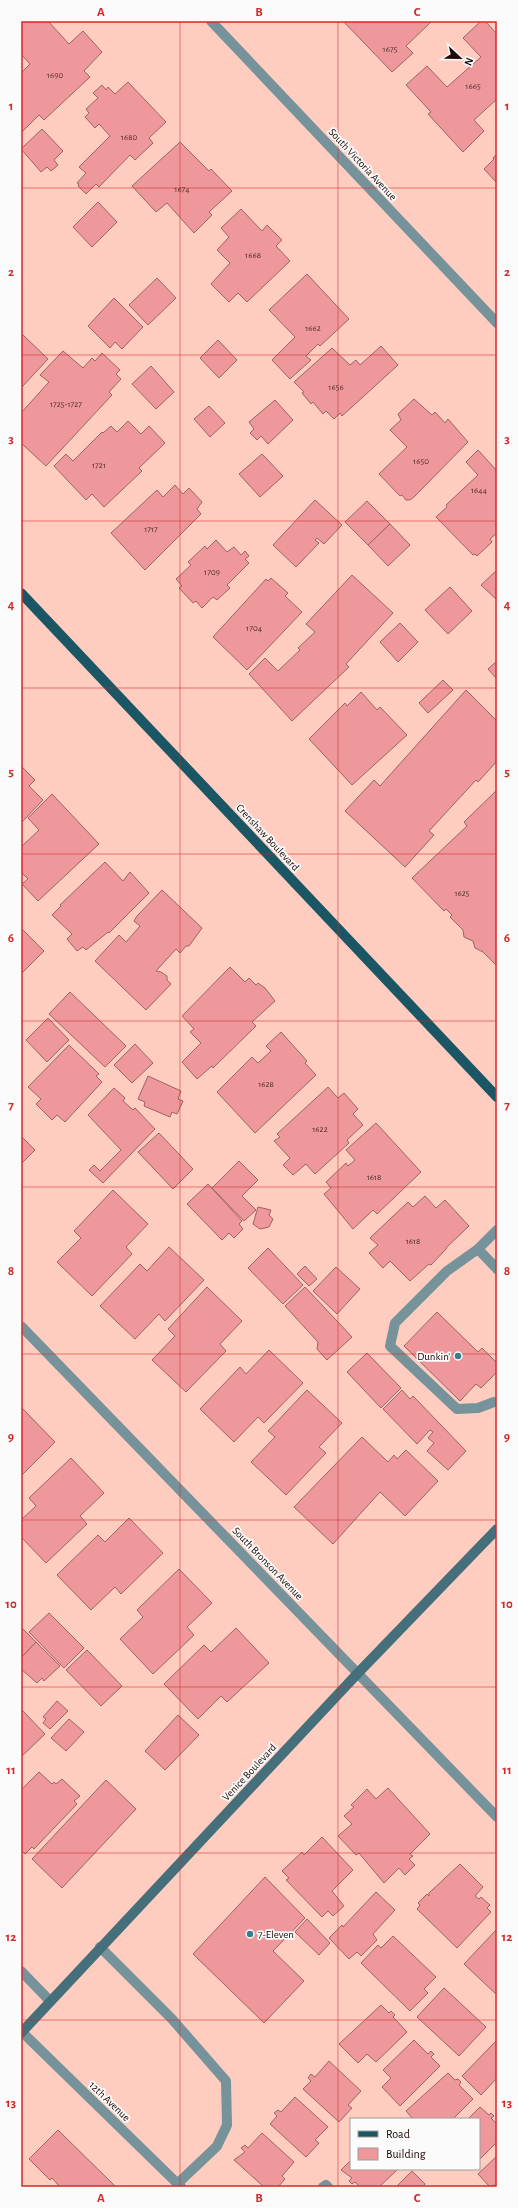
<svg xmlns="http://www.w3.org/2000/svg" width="518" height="2208" font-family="'Alegreya Sans',sans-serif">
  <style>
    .building { fill: #ee989c; stroke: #9d6366 }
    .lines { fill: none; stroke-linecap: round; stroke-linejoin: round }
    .service { stroke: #76929a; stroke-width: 10 }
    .minor { stroke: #76929a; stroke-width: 10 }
    .tertiary { stroke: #76929a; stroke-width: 10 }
    .secondary { stroke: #446f7b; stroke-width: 10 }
    .primary { stroke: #1b5664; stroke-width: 10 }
    .grid { fill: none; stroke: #d62828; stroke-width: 1; stroke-opacity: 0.55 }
    .poi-dot { fill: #3a7d8d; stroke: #fbfbfb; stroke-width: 1.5 }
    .labels { text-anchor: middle; stroke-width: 3.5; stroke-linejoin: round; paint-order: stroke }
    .number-label { font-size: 9px; fill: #512d2b }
    .street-label { font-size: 11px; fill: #1d0905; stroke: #fbfbfb }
    .poi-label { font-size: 11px; fill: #1d0905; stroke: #fbfbfb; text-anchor: end }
    .neatline { fill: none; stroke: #d62828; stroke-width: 1.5 }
    .grid-label { font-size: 13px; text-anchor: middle; font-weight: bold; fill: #d62828 }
  </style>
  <rect width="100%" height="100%" fill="#ffcdbf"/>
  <g class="building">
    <polygon points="21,21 48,21 69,44 83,31 102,52 84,71 90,77 44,120 39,115 21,133 21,73 30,64 21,54"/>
    <polygon points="343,21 432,21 406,46 413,53 392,72"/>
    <polygon points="481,21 485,21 497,34 497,99 474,120 484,131 463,152 428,114 431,112 406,85 427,66 447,87 481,57 463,38"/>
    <polygon points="128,82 166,122 149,138 153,143 135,160 130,155 99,187 96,184 86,194 78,186 79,184 77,183 86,173 79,167 110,136 99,124 95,128 85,117 89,113 86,109 98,98 93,93 102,85 106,90 108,87 115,94"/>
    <polygon points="42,129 63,151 54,160 58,165 51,171 47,167 41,172 21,149"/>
    <polygon points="180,142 209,171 211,169 232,191 209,212 212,215 194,233 167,203 156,212 132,186"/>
    <polygon points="497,154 497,183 484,169 494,159 493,158"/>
    <polygon points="98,202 117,222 92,247 73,227"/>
    <polygon points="241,209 262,231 267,225 282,240 276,246 290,261 247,302 238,293 229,302 211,284 230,263 217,250 229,237 221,228"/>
    <polygon points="307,274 349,319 320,346 318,344 306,356 311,360 290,379 272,360 295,337 269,310"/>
    <polygon points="157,278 176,298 148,325 129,305"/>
    <polygon points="114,298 143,327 122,349 115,342 110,348 88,326"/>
    <polygon points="21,333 48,359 21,388"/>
    <polygon points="218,340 237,360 219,378 200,358"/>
    <polygon points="381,346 398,365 342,416 340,413 334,419 326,411 323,414 313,402 311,404 302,393 304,392 294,382 332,348 350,365 356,360 360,365"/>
    <polygon points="63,351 83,368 92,358 95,361 102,353 120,370 116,374 121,379 109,392 112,395 46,466 21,443 21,413 49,382 40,375"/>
    <polygon points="151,366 174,392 156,409 132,384"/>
    <polygon points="414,399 432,415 435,412 445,423 448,419 468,442 414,497 410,500 406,500 402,495 400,496 379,474 407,447 390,430 401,420 398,414"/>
    <polygon points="275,400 293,420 268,444 261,436 257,440 250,433 254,429 249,422"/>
    <polygon points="209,406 225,423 210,437 194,419"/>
    <polygon points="128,421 141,434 149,426 165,443 139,468 142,471 104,507 92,494 86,500 54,466 66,454 73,461 102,432 103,433 111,426 117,432"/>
    <polygon points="478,450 497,471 497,533 490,539 492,542 477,556 475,554 473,555 436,517 447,507 446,505 478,475 466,462"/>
    <polygon points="262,454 283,476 260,497 239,474"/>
    <polygon points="175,485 183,494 189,488 202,502 197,509 201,514 145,570 111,533 157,490 163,497"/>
    <polygon points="315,500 342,525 324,544 317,538 315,540 319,543 296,567 273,545"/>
    <polygon points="367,501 390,524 368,545 345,522"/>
    <polygon points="390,524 410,545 388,566 368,545"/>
    <polygon points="216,540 227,552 234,547 241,555 245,551 249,556 245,559 249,563 227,585 230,588 217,600 213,597 202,608 196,601 193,603 179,588 182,586 176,579 191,565 188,562 205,546 207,549"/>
    <polygon points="497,570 497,600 481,585"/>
    <polygon points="352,575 393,613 346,664 349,667 292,721 249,674 265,658 278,671 300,650 298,648 315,632 306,624"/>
    <polygon points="271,578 288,593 285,596 302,612 247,670 213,637 266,579 268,581"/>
    <polygon points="450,587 472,611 448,634 425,610"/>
    <polygon points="400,623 418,642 398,662 380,642"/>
    <polygon points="497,661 497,679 488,669"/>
    <polygon points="443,680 453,690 428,713 419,703"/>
    <polygon points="466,690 497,721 497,761 478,782 476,780 429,831 434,835 405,867 345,811 374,780 380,786"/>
    <polygon points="361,692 377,710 380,707 407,735 352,785 309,739 345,703 347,706"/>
    <polygon points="21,766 35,780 29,786 43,800 21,823"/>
    <polygon points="497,790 497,966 483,952 475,948 473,941 464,937 463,930 450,917 452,915 446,909 444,911 412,878 467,826 464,822"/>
    <polygon points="52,794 99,844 38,901 22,884 28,879 21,872 21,847 39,830 28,818"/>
    <polygon points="105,862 123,881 130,872 149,893 109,933 108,932 86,950 83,947 77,951 67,939 72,934 52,915 61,906 60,905"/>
    <polygon points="162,890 202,928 189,946 186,946 180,953 176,949 156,971 161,972 167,976 167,980 171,984 146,1010 95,961 119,935 126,942 140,926 134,921 137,916"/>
    <polygon points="22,929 44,951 21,974 21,930"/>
    <polygon points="230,967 245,982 249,978 256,985 258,983 265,988 275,1001 252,1022 256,1026 213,1068 212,1066 197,1079 182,1062 201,1043 190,1032 194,1029 182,1016"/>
    <polygon points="70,992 126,1046 105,1067 49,1014"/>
    <polygon points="48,1018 69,1040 47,1062 26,1040"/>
    <polygon points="281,1032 307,1061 305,1063 316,1075 255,1133 217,1092 252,1057 258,1063 271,1051 266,1046"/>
    <polygon points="135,1044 153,1063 132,1083 114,1065"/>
    <polygon points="69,1045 99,1074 96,1076 102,1082 65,1122 57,1115 52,1120 36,1104 41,1099 28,1087"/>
    <polygon points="148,1076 181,1091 178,1099 183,1101 177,1114 172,1112 170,1117 144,1106 145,1102 138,1099"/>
    <polygon points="328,1087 338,1098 344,1093 358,1109 353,1114 363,1125 347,1140 349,1143 315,1174 306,1164 293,1175 283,1165 290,1158 274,1141 280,1137 277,1134"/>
    <polygon points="114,1088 125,1098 123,1101 133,1110 135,1108 155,1129 103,1183 89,1170 94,1165 100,1171 121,1150 88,1115"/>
    <polygon points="376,1123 421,1172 377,1214 373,1210 353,1229 324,1194 331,1188 326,1182 346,1163 348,1166 355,1160 346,1150"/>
    <polygon points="159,1133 193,1169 173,1189 138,1152"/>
    <polygon points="21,1136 35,1150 21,1164"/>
    <polygon points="239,1161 258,1180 242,1196 256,1210 244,1221 212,1188"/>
    <polygon points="208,1184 242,1221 239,1224 243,1229 234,1238 229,1233 222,1240 187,1204"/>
    <polygon points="113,1190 148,1224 126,1247 132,1254 92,1296 57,1262 81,1238 74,1231"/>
    <polygon points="425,1196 436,1208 445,1200 469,1226 446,1248 447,1248 431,1265 429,1264 410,1281 390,1261 383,1268 369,1253 378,1245 370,1238 408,1202 413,1207"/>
    <polygon points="258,1207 271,1210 269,1215 273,1219 269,1227 260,1229 253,1224"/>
    <polygon points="169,1247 204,1280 165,1321 159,1314 135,1339 100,1306 140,1264 147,1271"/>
    <polygon points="268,1248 303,1285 283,1304 248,1268"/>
    <polygon points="305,1266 317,1279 309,1286 297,1274"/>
    <polygon points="336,1267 360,1289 337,1314 313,1291"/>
    <polygon points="207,1287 242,1321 220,1344 226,1351 186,1392 152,1360 175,1336 168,1329"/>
    <polygon points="305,1287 352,1337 327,1360 317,1349 318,1342 285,1306"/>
    <polygon points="437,1312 478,1352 482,1348 497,1363 497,1372 481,1388 476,1384 460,1401 404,1346"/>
    <polygon points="269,1350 303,1383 264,1423 258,1417 234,1442 200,1409 240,1367 246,1374"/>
    <polygon points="367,1353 401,1388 381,1408 347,1372"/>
    <polygon points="307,1390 342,1423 319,1447 326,1453 286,1495 251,1462 275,1437 268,1431"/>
    <polygon points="402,1390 410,1399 413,1396 466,1451 448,1470 427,1451 434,1443 428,1438 433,1432 430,1430 417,1444 383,1409"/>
    <polygon points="22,1408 55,1442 21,1476 21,1409"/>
    <polygon points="362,1437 388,1462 394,1455 397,1459 406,1450 438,1481 405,1516 380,1492 333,1544 294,1507"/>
    <polygon points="71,1458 104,1493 80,1516 87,1524 46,1563 21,1537 21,1520 36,1506 29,1498"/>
    <polygon points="129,1518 163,1553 121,1594 115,1587 91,1610 57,1575 98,1535 105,1542"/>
    <polygon points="179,1569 212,1603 187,1627 194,1635 153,1674 120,1639 143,1617 137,1610"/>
    <polygon points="49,1613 84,1648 64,1668 29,1632"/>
    <polygon points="21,1627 36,1642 21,1658"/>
    <polygon points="236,1628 269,1663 227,1702 221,1696 198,1719 164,1684 204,1645 211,1652"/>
    <polygon points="36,1642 60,1666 44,1681 42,1678 37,1683 21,1669 21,1658"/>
    <polygon points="87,1650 122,1686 101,1706 66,1670"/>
    <polygon points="57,1701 68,1711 50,1729 43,1723 46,1719 43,1717"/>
    <polygon points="21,1709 45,1734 21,1757"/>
    <polygon points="178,1715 199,1735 165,1770 145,1751"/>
    <polygon points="69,1719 84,1732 66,1751 51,1738"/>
    <polygon points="39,1772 52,1784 54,1782 56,1784 62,1779 80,1796 74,1801 77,1804 34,1849 32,1847 25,1854 21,1850 21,1790"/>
    <polygon points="106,1780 136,1809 62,1888 32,1859"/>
    <polygon points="388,1788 430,1834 410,1854 413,1856 409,1859 415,1865 405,1875 399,1868 384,1883 359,1853 356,1855 338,1836 352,1824 344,1816 354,1807 351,1805 367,1789 376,1799"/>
    <polygon points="322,1837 353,1870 332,1891 344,1906 333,1916 328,1911 322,1917 286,1880 289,1878 282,1871 302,1852 304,1855"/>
    <polygon points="460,1864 483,1887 475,1896 479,1899 481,1897 490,1905 487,1908 491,1912 457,1948 417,1909 420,1905 418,1903 427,1894 429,1896 429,1893"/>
    <polygon points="265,1877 305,1918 273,1951 304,1981 264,2023 193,1954"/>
    <polygon points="376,1892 395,1910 373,1934 377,1940 361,1956 357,1952 349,1959 329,1938 342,1925 343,1927"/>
    <polygon points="307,1919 330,1943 319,1955 295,1932"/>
    <polygon points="497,1929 497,1995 464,1964"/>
    <polygon points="393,1936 436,1977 424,1989 428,1993 410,2011 361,1963 378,1945 381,1948"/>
    <polygon points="444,1988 486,2027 459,2056 417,2017"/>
    <polygon points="381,2005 389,2013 391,2011 395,2015 393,2017 407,2032 376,2062 367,2054 358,2063 339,2044"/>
    <polygon points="414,2040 428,2054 431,2051 434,2054 431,2057 440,2066 400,2106 382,2087 391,2078 383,2070"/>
    <polygon points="497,2040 497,2078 481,2095 462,2076"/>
    <polygon points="329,2061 361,2091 348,2105 352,2108 339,2122 303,2089 311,2081 308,2078 311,2074 315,2077"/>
    <polygon points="448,2073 455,2080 458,2079 461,2082 459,2085 473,2099 453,2119 413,2119 406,2111"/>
    <polygon points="295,2097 328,2127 315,2140 319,2143 306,2157 270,2124 277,2116 274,2113 278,2110 281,2112"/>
    <polygon points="480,2107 489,2115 491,2113 494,2116 491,2118 497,2124 497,2142 479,2160 479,2119 468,2119"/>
    <polygon points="58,2130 116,2187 60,2187 52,2178 50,2180 29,2159"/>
    <polygon points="262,2133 294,2162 282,2176 285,2179 278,2187 264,2187 234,2160 245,2152 241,2148 245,2145 248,2148"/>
    <polygon points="497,2156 497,2187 494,2185 490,2187 478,2174"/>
    <polygon points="351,2160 351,2169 398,2169 379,2187 360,2187 355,2182 352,2184 349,2181 352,2178 341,2170"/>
    <polygon points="412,2171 425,2184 422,2187 396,2187"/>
  </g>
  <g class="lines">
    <g class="service">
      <polyline points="497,1230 478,1249 497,1269"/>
      <polyline points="478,1249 447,1271 395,1323 390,1346 457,1409 478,1408 494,1402"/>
      <polyline points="100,1947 172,2019 226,2081 227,2125 217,2146 177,2184"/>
      <polyline points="323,2187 326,2185 328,2187"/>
    </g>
    <g class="minor">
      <polyline points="211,21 497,323"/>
      <polyline points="21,1971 50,2001"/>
      <polyline points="22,2032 181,2187"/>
    </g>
    <polyline class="tertiary" points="21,1326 497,1817"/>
    <polyline class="secondary" points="21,2033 358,1673 497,1529"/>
    <polyline class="primary" points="21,593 497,1097"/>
  </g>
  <path class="grid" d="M180 21V2187M338 21V2187M21 188H497M21 355H497M21 521H497M21 688H497M21 854H497M21 1021H497M21 1187H497M21 1354H497M21 1520H497M21 1687H497M21 1853H497M21 2020H497"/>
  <g class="poi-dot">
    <circle cx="458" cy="1356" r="4"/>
    <circle cx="250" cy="1934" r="4"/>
  </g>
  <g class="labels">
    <g class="number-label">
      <text x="390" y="52">1675</text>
      <text x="55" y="78">1690</text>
      <text x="473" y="89">1665</text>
      <text x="129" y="140">1680</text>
      <text x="182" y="192">1674</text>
      <text x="253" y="258">1668</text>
      <text x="313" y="331">1662</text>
      <text x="336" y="390">1656</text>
      <text x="66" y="407">1725-1727</text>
      <text x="421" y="464">1650</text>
      <text x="99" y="468">1721</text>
      <text x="479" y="493">1644</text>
      <text x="151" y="532">1717</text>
      <text x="212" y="575">1709</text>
      <text x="254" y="631">1704</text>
      <text x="462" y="896">1625</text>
      <text x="266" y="1087">1628</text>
      <text x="320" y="1132">1622</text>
      <text x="374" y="1180">1618</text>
      <text x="413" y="1244">1618</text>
    </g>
    <g class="street-label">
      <text transform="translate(363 164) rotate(47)" y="4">South Victoria Avenue</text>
      <text transform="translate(268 837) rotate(47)" y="4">Crenshaw Boulevard</text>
      <text transform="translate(268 1563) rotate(46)" y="4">South Bronson Avenue</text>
      <text transform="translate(249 1772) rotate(-47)" y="4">Venice Boulevard</text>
      <text transform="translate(110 2101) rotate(44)" y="4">12th Avenue</text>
    </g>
    <g class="poi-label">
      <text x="450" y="1360">Dunkin'</text>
      <text x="258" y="1938" text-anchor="start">7-Eleven</text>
    </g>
  </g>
  <rect width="518" height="2208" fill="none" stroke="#fbfbfb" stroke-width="44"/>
  <rect x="350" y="2118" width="130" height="52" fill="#fbfbfb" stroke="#a29a99"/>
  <rect x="358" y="2131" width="20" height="6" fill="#1b5664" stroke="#a29a99"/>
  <text x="386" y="2138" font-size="12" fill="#1d0905">Road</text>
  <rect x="358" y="2148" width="20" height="12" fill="#ee989c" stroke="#a29a99"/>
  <text x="386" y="2158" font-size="12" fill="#1d0905">Building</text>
  <g transform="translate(460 58) rotate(112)" stroke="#fbfbfb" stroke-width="3" paint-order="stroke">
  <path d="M0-3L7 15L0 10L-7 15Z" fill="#1d0905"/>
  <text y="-6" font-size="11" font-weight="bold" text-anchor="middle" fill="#1d0905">N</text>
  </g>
  <rect x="22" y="22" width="474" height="2164" class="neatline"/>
  <g class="grid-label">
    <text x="101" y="16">A</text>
    <text x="259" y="16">B</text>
    <text x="417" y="16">C</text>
    <text x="11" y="110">1</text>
    <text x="507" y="110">1</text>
    <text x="11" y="276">2</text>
    <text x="507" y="276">2</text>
    <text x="11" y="443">3</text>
    <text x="507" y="443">3</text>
    <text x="11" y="609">4</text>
    <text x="507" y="609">4</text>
    <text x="11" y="776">5</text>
    <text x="507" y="776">5</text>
    <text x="11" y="942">6</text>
    <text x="507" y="942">6</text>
    <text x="11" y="1109">7</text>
    <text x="507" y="1109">7</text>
    <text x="11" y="1275">8</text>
    <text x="507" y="1275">8</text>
    <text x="11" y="1441">9</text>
    <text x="507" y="1441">9</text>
    <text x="11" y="1608">10</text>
    <text x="507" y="1608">10</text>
    <text x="11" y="1774">11</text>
    <text x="507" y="1774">11</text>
    <text x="11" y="1941">12</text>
    <text x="507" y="1941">12</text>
    <text x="11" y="2107">13</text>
    <text x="507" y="2107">13</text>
    <text x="101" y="2202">A</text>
    <text x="259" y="2202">B</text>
    <text x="417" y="2202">C</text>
  </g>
</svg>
